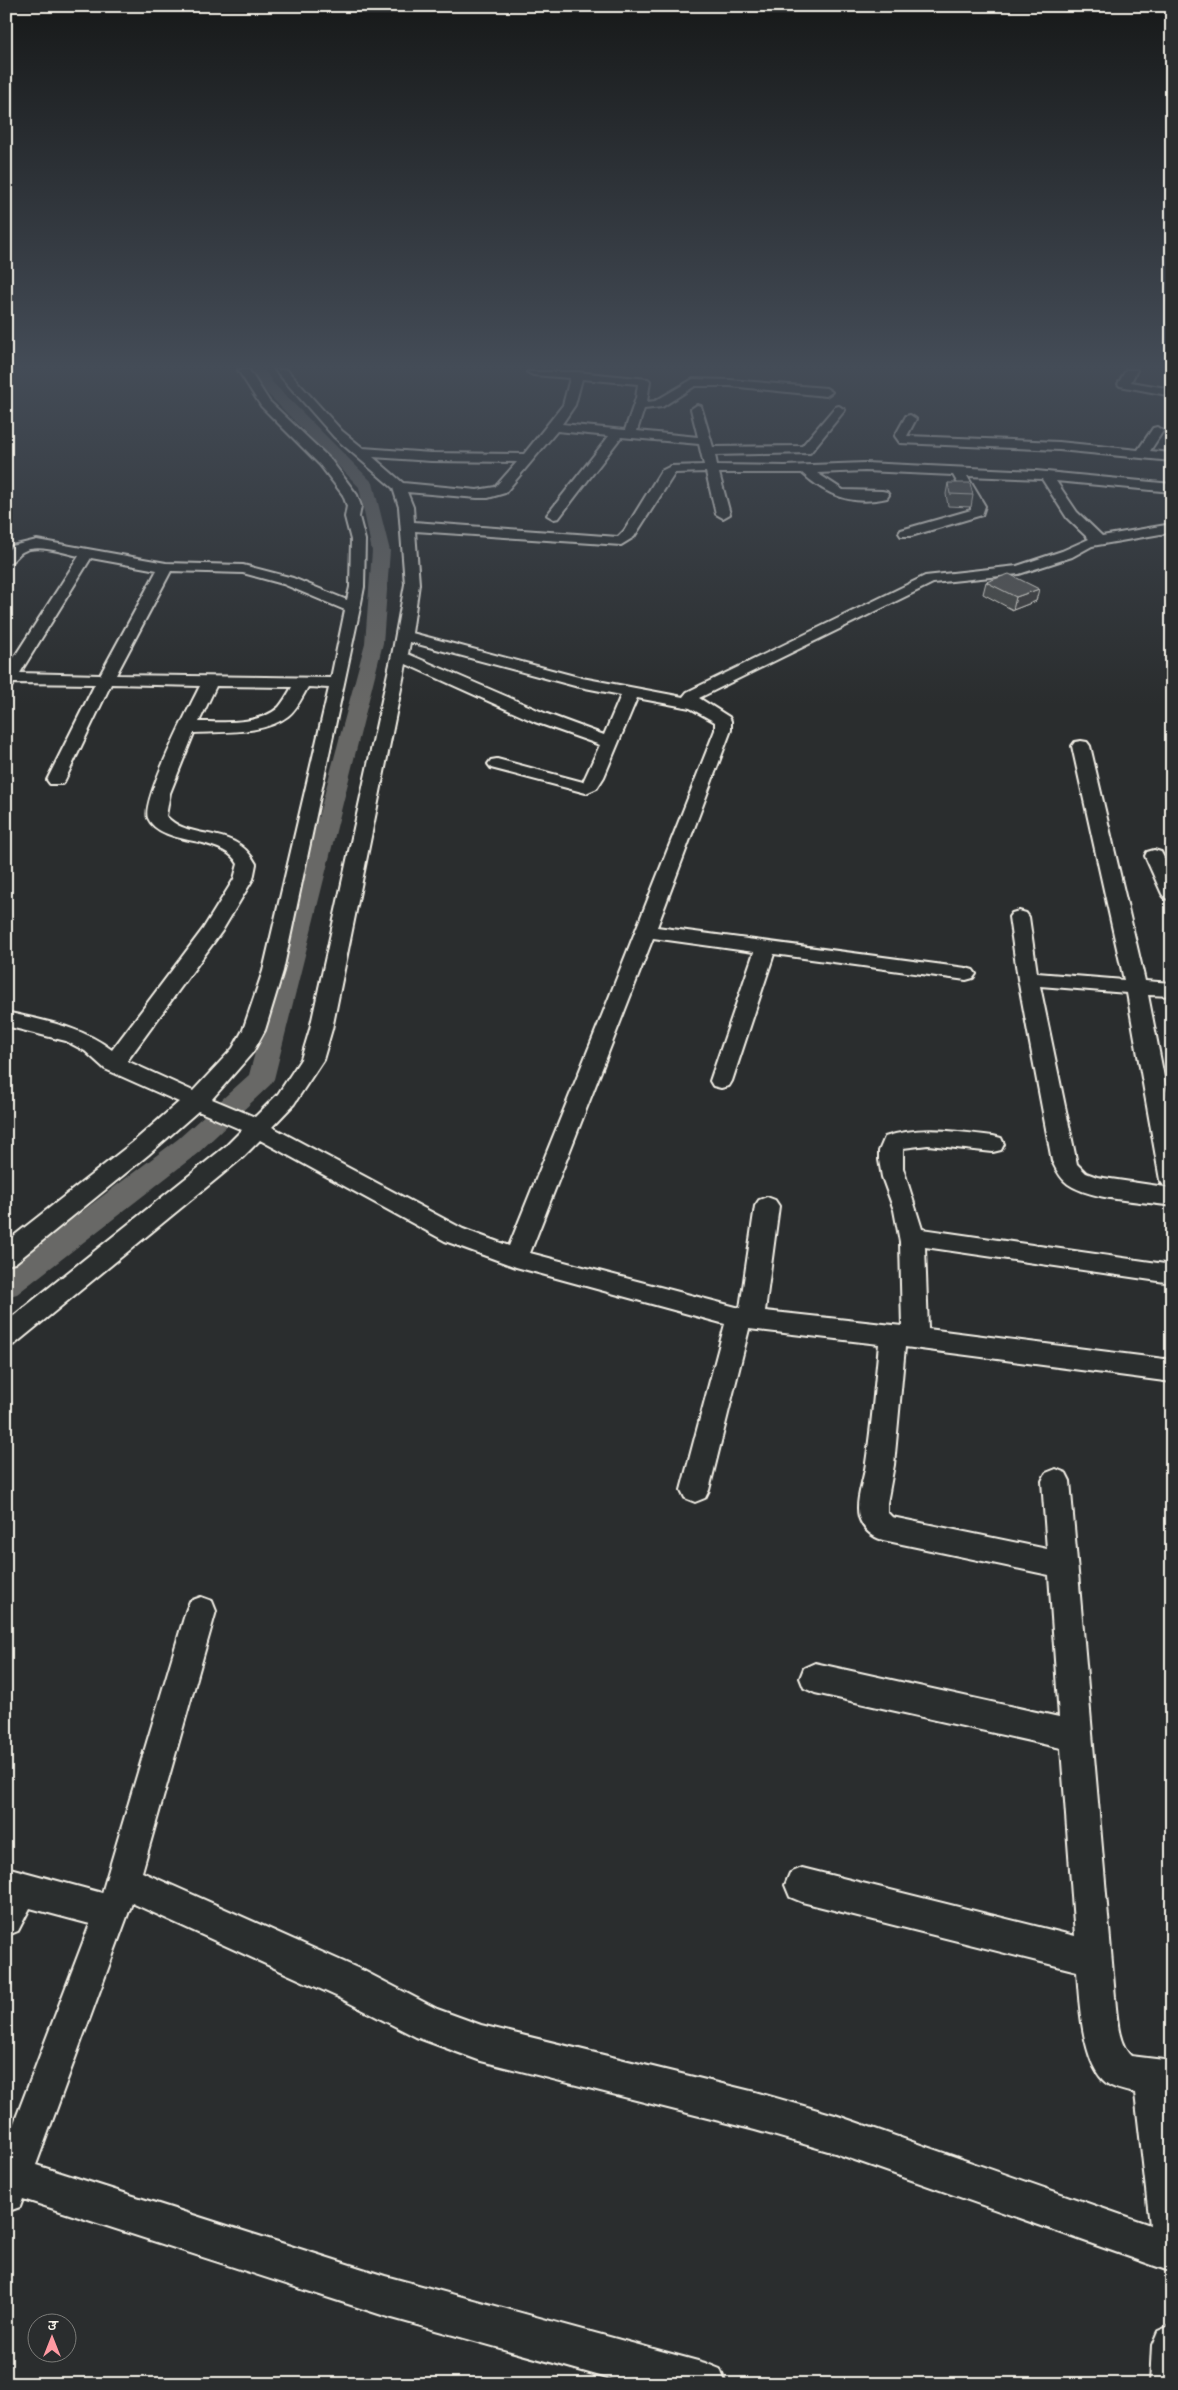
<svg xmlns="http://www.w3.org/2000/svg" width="1178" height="2390" font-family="Kalam,'Playpen Sans Deva',sans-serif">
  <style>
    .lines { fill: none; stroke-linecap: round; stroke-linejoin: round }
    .canal { fill: #676866; fill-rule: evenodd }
    .minor-casing { stroke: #f4f1e8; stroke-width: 4 }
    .minor { fill: #2a2d2e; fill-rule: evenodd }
    .wall { fill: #494b4a; stroke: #f4f1e8 }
    .shaded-wall { fill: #3c3d3c; stroke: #f4f1e8 }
    .building { fill: #555756; stroke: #f4f1e8 }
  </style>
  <rect width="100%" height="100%" fill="#2a2d2e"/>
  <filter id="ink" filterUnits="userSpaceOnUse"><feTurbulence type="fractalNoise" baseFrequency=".02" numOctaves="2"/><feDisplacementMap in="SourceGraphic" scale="10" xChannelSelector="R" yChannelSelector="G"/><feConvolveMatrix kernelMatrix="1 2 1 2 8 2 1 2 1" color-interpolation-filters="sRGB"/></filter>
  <g filter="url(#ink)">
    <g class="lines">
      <polygon class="canal" points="251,370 265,370 273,383 373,483 390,551 383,643 274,1079 270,1085 198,1153 17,1294 6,1297 6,1269 178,1139 249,1075 365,643 372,551 359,487 263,389"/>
      <defs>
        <g id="minor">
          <path d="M238 370H249L269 401 330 459 357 495 361 506 359 517 365 540 364 587 360 608 283 971 265 1030 253 1052 212 1099 255 1117 278 1094 301 1059 310 1029 393 650 405 584 399 507 393 488 334 437 275 370H287L342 431 363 448 431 453 524 454 563 405 570 378 533 375 527 372H577L648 379 650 381 647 402 655 401 693 379 730 380 826 388 832 392 826 396 730 386H695L662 407 644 409 637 431 698 437 691 409 697 405 701 406 713 447 802 446 835 407 839 406 845 410 810 453 715 455 717 465 785 466 865 463 1036 471 1172 484V492L1056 481 1077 512 1102 536 1172 524V532L1092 546 1072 557 1019 574 933 583 699 698 729 717 731 721V730L657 927 966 968 973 970 976 974 973 978 966 980 774 954 732 1081 729 1086 721 1088 713 1086 710 1081 754 952 653 938 530 1253 740 1308 755 1206 759 1200 767 1197 775 1200 779 1206 765 1311 902 1326 900 1242 894 1210 882 1177 879 1160V1151L885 1137C921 1125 956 1132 993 1136L1001 1138 1004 1144 1001 1150 993 1152 928 1145 903 1148V1168L922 1229 1172 1265V1283L925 1247 928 1329 1172 1360V1382L905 1347 894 1465 887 1503V1512L892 1517 1047 1549 1042 1481 1046 1473 1056 1469 1066 1473 1070 1481 1115 1997C1117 2015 1117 2043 1131 2056L1172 2061V2272L835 2153 755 2130 481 2061 416 2037 338 1997 132 1903 36 2165 385 2276 705 2363 720 2369 726 2384H629L385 2316 23 2199 20 2207 6 2212V2144L90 1924 30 1908 18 1931 6 1936V1867L102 1893 186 1611 190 1601 201 1597 212 1601 216 1611 142 1872 364 1971 437 2009 481 2025 755 2092 835 2115 1150 2225 1135 2093C1124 2091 1110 2088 1103 2080 1082 2059 1079 2000 1077 1971L802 1902 790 1897 785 1885 790 1873 802 1868 1075 1936 1061 1748 815 1693 804 1688 800 1678 804 1668 815 1663 1059 1717 1049 1575 883 1540C872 1537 863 1529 859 1517 855 1501 864 1480 866 1463 872 1424 875 1384 879 1344L749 1329 709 1490 705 1498 695 1502 685 1498 681 1490 725 1324 516 1267 445 1241 260 1140 242 1158 15 1344 6 1347V1322L226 1146 242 1130 198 1111 148 1155 15 1263 6 1265V1242L132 1143 179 1102 105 1069 85 1051 66 1041 6 1026V1012C44 1021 81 1026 112 1050L203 929 234 879 238 864C231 851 217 847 203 843 186 839 156 836 148 818 141 800 190 706 200 686L111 684 65 780 62 784H50L47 780 95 684 14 683 12 686 6 688V670L79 556C62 553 38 543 22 552 16 556 14 562 6 564V552L12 546 37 540 166 563 243 565 293 578 347 600 350 587 351 540 345 517 347 506 343 495 320 465 261 406ZM582 379 638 384 636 398 625 430 562 424 575 405ZM557 431 609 436 547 515 554 519 559 518 621 437 699 444 704 465 671 466 661 471 624 531 618 537 414 522 413 507 407 492 477 498H488L505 493ZM373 457 431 461 517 462 495 487 477 490 403 483ZM865 471 953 475 971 506V510L901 530 899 533 901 536H911L982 515 985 506 967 476 1042 479 1067 518 1089 539 1062 551 1017 566 925 576 687 692 683 697 582 678 412 633 419 584 415 531 621 545 634 537 675 473 706 472 716 514 723 518 730 514 719 473H802C827 496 853 506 887 498L889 495 887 492 882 491 843 490 817 473ZM91 558 157 570 100 675 20 673ZM171 571 243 573 283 584 345 610 331 678 116 675ZM410 642 575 686 621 695 604 735 547 714 408 654ZM406 664 535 722 600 745 583 782 497 759 491 760 488 764 491 768 586 793 597 788 604 777 637 698 690 708 715 722V730L603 1013 509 1246 463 1229 272 1127 294 1104 323 1060 332 1029ZM216 686 292 687C288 694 284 701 279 707 260 725 223 722 199 722ZM308 687 329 688 263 971 243 1030 233 1048 193 1091 127 1061 222 931 253 879 256 864C235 823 191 843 166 816L170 793 194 733C223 731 263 735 288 716 297 709 302 697 308 687Z"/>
          <polygon points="1126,370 1137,370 1131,382 1172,389 1172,396 1120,386 1118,384"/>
          <polygon points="910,415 916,419 907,436 1059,442 1138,450 1153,428 1157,427 1163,431 1150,451 1172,453 1172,461 1059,450 900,443 895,436 906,416"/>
          <path d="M1081 741 1087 742 1090 746 1145 981 1172 983V996L1148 995 1172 1118V1188L1164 1186 1160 1180 1127 993 1040 986 1077 1164 1086 1173 1097 1177 1172 1188V1206C1144 1201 1090 1200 1068 1184 1060 1178 1056 1169 1052 1161L1018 979 1009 917 1012 913 1019 911 1026 913 1029 917 1037 973 1124 980 1072 746 1075 742Z"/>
          <polygon points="1154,850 1161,852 1172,873 1172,900 1165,898 1162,894 1145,856 1147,852"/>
          <polygon points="1172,2325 1172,2384 1150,2384 1152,2345 1158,2331"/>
        </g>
      </defs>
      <use href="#minor" class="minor-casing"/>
      <use href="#minor" class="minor"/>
    </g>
    <g class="wall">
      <polygon points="948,483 973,495 971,507 948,506 946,494"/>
      <polygon points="986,582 1036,601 1013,610 983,594"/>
    </g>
    <polygon class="shaded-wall" points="1039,589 1036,601 1013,610 1016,597"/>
    <g class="building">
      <polygon points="948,483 970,483 973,495 950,494"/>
      <polygon points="1009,574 1039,589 1016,597 986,582"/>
    </g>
  </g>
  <linearGradient id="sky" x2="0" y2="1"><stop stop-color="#171919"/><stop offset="0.52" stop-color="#444c57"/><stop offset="1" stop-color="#444c57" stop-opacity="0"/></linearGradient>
  <rect width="1178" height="705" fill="url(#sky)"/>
  <rect width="1178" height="2390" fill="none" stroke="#2a2d2e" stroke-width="25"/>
  <rect x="12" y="12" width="1153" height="2365" fill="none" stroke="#f4f1e8" stroke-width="2" filter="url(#ink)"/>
  <g transform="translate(52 2338)"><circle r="24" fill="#2a2d2e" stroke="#7b7b78"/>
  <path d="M0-4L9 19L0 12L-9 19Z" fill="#ff9aa2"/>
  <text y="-8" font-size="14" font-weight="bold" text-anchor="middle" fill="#f4f1e8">उ</text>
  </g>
</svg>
